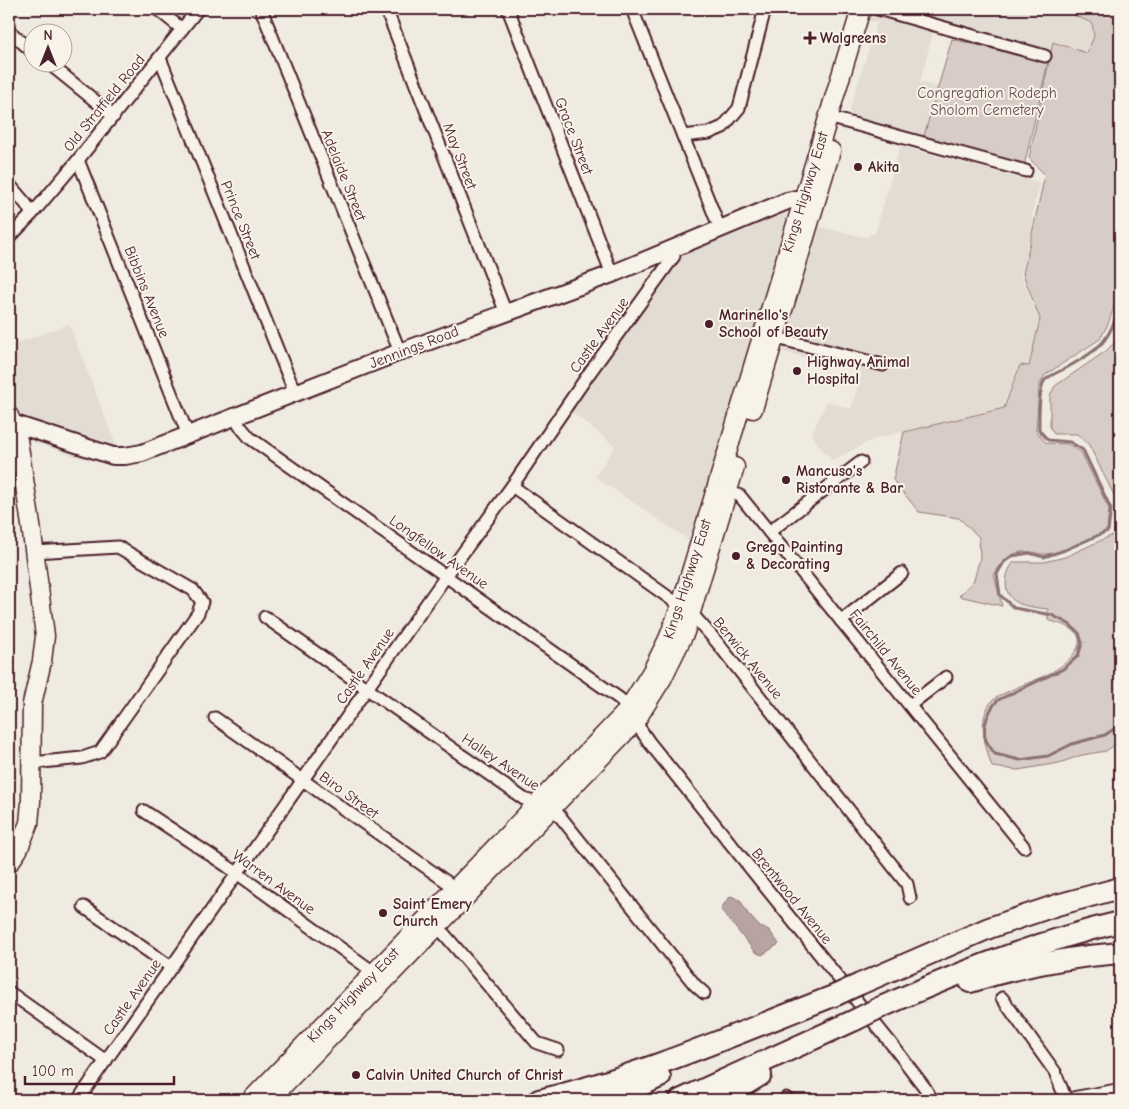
<svg xmlns="http://www.w3.org/2000/svg" width="1129" height="1109" font-family="'Comic Neue',sans-serif">
  <style>
    .built { fill: #e3dcd2 }
    .green { fill: #d8cdc6; stroke: #917678 }
    .water { fill: #b7a4a2; stroke: #8b6f72 }
    .lines { fill: none; stroke-linecap: round; stroke-linejoin: round }
    .stream { stroke: #8b6f72; stroke-width: 3 }
    .street-casing { stroke: #4a1f2b; stroke-width: 15 }
    .secondary-casing { stroke: #4a1f2b; stroke-width: 20 }
    .primary-casing { stroke: #4a1f2b; stroke-width: 21 }
    .highway-casing { stroke: #4a1f2b; stroke-width: 24 }
    .street { stroke: #f7f3e8; stroke-width: 11 }
    .secondary { stroke: #f7f3e8; stroke-width: 16 }
    .primary { stroke: #f7f3e8; stroke-width: 18 }
    .highway { stroke: #f7f3e8; stroke-width: 20 }
    .highway-bridge-casing { stroke: #4a1f2b; stroke-width: 24; stroke-linecap: butt }
    .highway-bridge { stroke: #f7f3e8; stroke-width: 20 }
    .poi-dot { fill: #4a1f2b; stroke: #f7f3e8; stroke-width: 2 }
    .labels { text-anchor: middle; stroke-width: 4; stroke-linejoin: round; paint-order: stroke }
    .poi-label { font-size: 15px; font-weight: bold; fill: #4a1f2b; stroke: #f7f3e8; text-anchor: start }
    .park-label { font-size: 15px; fill: #6e4a52; stroke: #f7f3e8 }
    .street-label { font-size: 15px; fill: #4a1f2b; stroke: #f7f3e8 }
  </style>
  <rect width="100%" height="100%" fill="#f0ebe0"/>
  <filter id="ink" filterUnits="userSpaceOnUse"><feTurbulence type="fractalNoise" baseFrequency=".02" numOctaves="2"/><feDisplacementMap in="SourceGraphic" scale="10" xChannelSelector="R" yChannelSelector="G"/><feConvolveMatrix kernelMatrix="1 2 1 2 8 2 1 2 1" color-interpolation-filters="sRGB"/></filter>
  <g filter="url(#ink)">
    <g class="built">
      <polygon points="828,9 1056,9 1091,24 1093,36 1087,51 1053,41 1049,55 936,22 920,82 938,87 924,136 854,116 849,112 877,22 846,17"/>
      <polygon points="900,146 1040,183 1038,194 1034,204 1032,227 1021,276 1039,319 1028,365 1019,364 1003,407 874,439 832,461 811,435 827,401 851,409 862,372 779,351 816,226 869,238 869,234 875,234"/>
      <polygon points="786,210 788,210 786,218 790,219 692,542 595,477 615,446 569,410 653,293 685,254 695,247"/>
      <polygon points="69,324 117,448 87,440 84,459 9,434 9,346"/>
    </g>
    <g class="green">
      <path d="M1059 9H1120V289L1108 324 1100 339 1045 375 1039 386 1036 431 1046 443 1068 444 1081 452 1109 509 1107 530C1088 539 1067 552 1046 554 1041 555 1036 552 1031 552 1011 550 1003 560 994 575L1002 606 959 596 974 580 980 558 979 537 959 518 919 512 893 480 904 432 1004 408 1020 365 1029 366 1040 319 1023 274 1045 175 1029 158 1053 42 1087 53 1094 36 1092 23Z"/>
      <polygon points="952,39 1048,62 1024,166 924,136"/>
      <polygon points="1120,337 1120,507 1089,445 1077,434 1054,434 1050,427 1050,396 1055,386 1106,351"/>
      <path d="M1120 509V741L1106 751 1082 755 1059 763 1018 770 992 767C986 748 978 726 988 707 992 698 1001 695 1009 691 1032 680 1066 672 1078 647 1085 629 1060 624 1048 620V609C1039 608 1028 607 1020 604 1002 597 1003 575 1014 562H1044L1065 557 1117 533Z"/>
    </g>
    <polygon class="water" points="731,896 740,900 748,914 760,927 769,930 779,944 762,955 755,952 721,910 724,904"/>
    <g class="lines">
      <path class="stream" d="M1120 305C1109 342 1101 348 1068 367 1061 371 1050 375 1045 380 1038 388 1039 419 1039 430L1048 440 1070 442 1083 450 1111 509 1108 531 1065 550 1044 557 1029 553 1012 556 1004 562 997 574 1000 595 1014 608 1052 615 1069 624 1079 633 1082 643 1078 656 1063 669 998 700C989 709 981 728 986 740 988 745 992 750 995 754L1020 760 1048 756 1072 744 1105 735 1120 725"/>
      <defs>
        <g id="street">
          <polyline points="157,9 182,29"/>
          <polyline points="261,9 400,352"/>
          <polyline points="386,9 506,313"/>
          <polyline points="508,9 612,274"/>
          <polyline points="632,9 720,229"/>
          <polyline points="878,9 1045,56"/>
          <polyline points="9,31 32,51"/>
          <polyline points="160,58 295,393"/>
          <polyline points="47,62 114,116"/>
          <polyline points="828,117 1026,171"/>
          <polyline points="683,136 709,133 723,127 739,108 765,9"/>
          <polyline points="78,160 188,435"/>
          <polyline points="9,184 26,204 32,214"/>
          <polyline points="9,238 32,214 78,160 198,9"/>
          <polyline points="769,336 883,365"/>
          <polyline points="236,416 239,425 250,438 620,699 649,742 893,1046 925,1088 932,1100"/>
          <polyline points="512,486 692,614 716,641 907,884 910,898"/>
          <polyline points="722,489 740,496 1024,847"/>
          <polyline points="769,532 861,462"/>
          <polyline points="265,617 524,799 551,808 559,815 695,985 704,993"/>
          <polyline points="841,621 902,573"/>
          <polyline points="910,705 946,677"/>
          <polyline points="215,718 461,892"/>
          <polyline points="32,763 82,758 100,752 198,613 202,602 193,590 118,547 34,552"/>
          <polyline points="144,811 227,866 379,976"/>
          <polyline points="84,907 171,967"/>
          <polyline points="434,922 537,1043 558,1050"/>
          <polyline points="9,992 106,1061"/>
          <polyline points="1002,998 1055,1072 1066,1100"/>
          <polyline points="786,1098 788,1100"/>
          <polyline points="78,1100 446,576 512,486 588,375 674,256 673,249"/>
        </g>
        <g id="secondary">
          <polyline points="9,422 113,456 125,456 142,453 400,352 612,274 787,201 805,197 815,198"/>
          <polyline points="1075,1100 1120,1092"/>
        </g>
        <g id="primary">
          <polyline points="753,409 831,151"/>
          <polyline points="9,416 18,440 31,525 45,636 42,661 32,704 31,802 29,823 18,850 9,863"/>
          <polyline points="251,1100 627,711 652,671 668,639 681,605 861,9"/>
          <polyline points="269,1100 635,722 662,679 685,632 735,467"/>
        </g>
        <g id="highway">
          <path d="M970 982C1020 966 1068 957 1120 953"/>
          <polyline points="860,984 989,928 1057,905 1120,888"/>
          <path d="M879 1008C958 973 1036 942 1120 922"/>
          <path d="M539 1100C641 1076 738 1033 836 995"/>
          <polyline points="609,1100 660,1077"/>
          <polyline points="680,1100 855,1020"/>
          <polyline points="720,1100 761,1075"/>
        </g>
      </defs>
      <use href="#street" class="street-casing"/>
      <use href="#secondary" class="secondary-casing"/>
      <use href="#primary" class="primary-casing"/>
      <use href="#highway" class="highway-casing"/>
      <use href="#street" class="street"/>
      <use href="#secondary" class="secondary"/>
      <use href="#primary" class="primary"/>
      <use href="#highway" class="highway"/>
      <defs>
        <g id="highway-bridge">
          <polyline points="836,995 860,984"/>
          <polyline points="855,1020 879,1008"/>
        </g>
      </defs>
      <use href="#highway-bridge" class="highway-bridge-casing"/>
      <use href="#highway-bridge" class="highway-bridge"/>
    </g>
  </g>
  <g class="poi-dot">
    <path d="M807.5 30.5h5v5h5v5h-5v5h-5v-5h-5v-5h5z"/>
    <circle cx="858" cy="167" r="5"/>
    <circle cx="709" cy="324" r="5"/>
    <circle cx="797" cy="371" r="5"/>
    <circle cx="786" cy="480" r="5"/>
    <circle cx="736" cy="556" r="5"/>
    <circle cx="383" cy="913" r="5"/>
    <circle cx="356" cy="1075" r="5"/>
  </g>
  <g class="labels">
    <g class="poi-label">
      <text x="820" y="43">Walgreens</text>
      <text x="868" y="172">Akita</text>
      <text x="719" y="320">Marinello's<tspan x="719" dy="17">School of Beauty</tspan></text>
      <text x="807" y="367">Highway Animal<tspan x="807" dy="17">Hospital</tspan></text>
      <text x="796" y="476">Mancuso's<tspan x="796" dy="17">Ristorante &amp; Bar</tspan></text>
      <text x="746" y="552">Grega Painting<tspan x="746" dy="17">&amp; Decorating</tspan></text>
      <text x="393" y="909">Saint Emery<tspan x="393" dy="17">Church</tspan></text>
      <text x="366" y="1080">Calvin United Church of Christ</text>
    </g>
    <g class="park-label">
      <text x="987" y="98">Congregation Rodeph<tspan x="987" dy="17">Sholom Cemetery</tspan></text>
    </g>
    <g class="street-label">
      <text transform="translate(104 103) rotate(-51)" y="5">Old Stratfield Road</text>
      <text transform="translate(574 136) rotate(69)" y="5">Grace Street</text>
      <text transform="translate(460 156) rotate(69)" y="5">May Street</text>
      <text transform="translate(344 175) rotate(68)" y="5">Adelaide Street</text>
      <text transform="translate(805 192) rotate(-73)" y="5">Kings Highway East</text>
      <text transform="translate(241 220) rotate(68)" y="5">Prince Street</text>
      <text transform="translate(147 292) rotate(68)" y="5">Bibbins Avenue</text>
      <text transform="translate(599 335) rotate(-54)" y="5">Castle Avenue</text>
      <text transform="translate(414 347) rotate(-21)" y="5">Jennings Road</text>
      <text transform="translate(439 552) rotate(35)" y="5">Longfellow Avenue</text>
      <text transform="translate(687 579) rotate(-72)" y="5">Kings Highway East</text>
      <text transform="translate(886 652) rotate(51)" y="5">Fairchild Avenue</text>
      <text transform="translate(748 658) rotate(51)" y="5">Berwick Avenue</text>
      <text transform="translate(365 666) rotate(-55)" y="5">Castle Avenue</text>
      <text transform="translate(501 762) rotate(34)" y="5">Halley Avenue</text>
      <text transform="translate(349 795) rotate(36)" y="5">Biro Street</text>
      <text transform="translate(274 882) rotate(36)" y="5">Warren Avenue</text>
      <text transform="translate(792 896) rotate(51)" y="5">Brentwood Avenue</text>
      <text transform="translate(353 995) rotate(-46)" y="5">Kings Highway East</text>
      <text transform="translate(132 997) rotate(-55)" y="5">Castle Avenue</text>
    </g>
  </g>
  <rect width="1129" height="1109" fill="none" stroke="#f7f3e8" stroke-width="30"/>
  <rect x="15" y="15" width="1099" height="1079" fill="none" stroke="#4a1f2b" stroke-width="2" filter="url(#ink)"/>
  <g transform="translate(48 48)"><circle r="24" fill="#f7f3e8" stroke="#b29e9c"/>
  <path d="M0-4L9 19L0 12L-9 19Z" fill="#4a1f2b"/>
  <text y="-8" font-size="14" font-weight="bold" text-anchor="middle" fill="#4a1f2b">N</text>
  </g>
  <path d="M25 1076v8h149v-8" fill="none" stroke="#4a1f2b" stroke-width="2.5"/>
  <text x="32" y="1076" font-size="15" fill="#4a1f2b" stroke="#f7f3e8" stroke-width="4" paint-order="stroke">100 m</text>
</svg>
